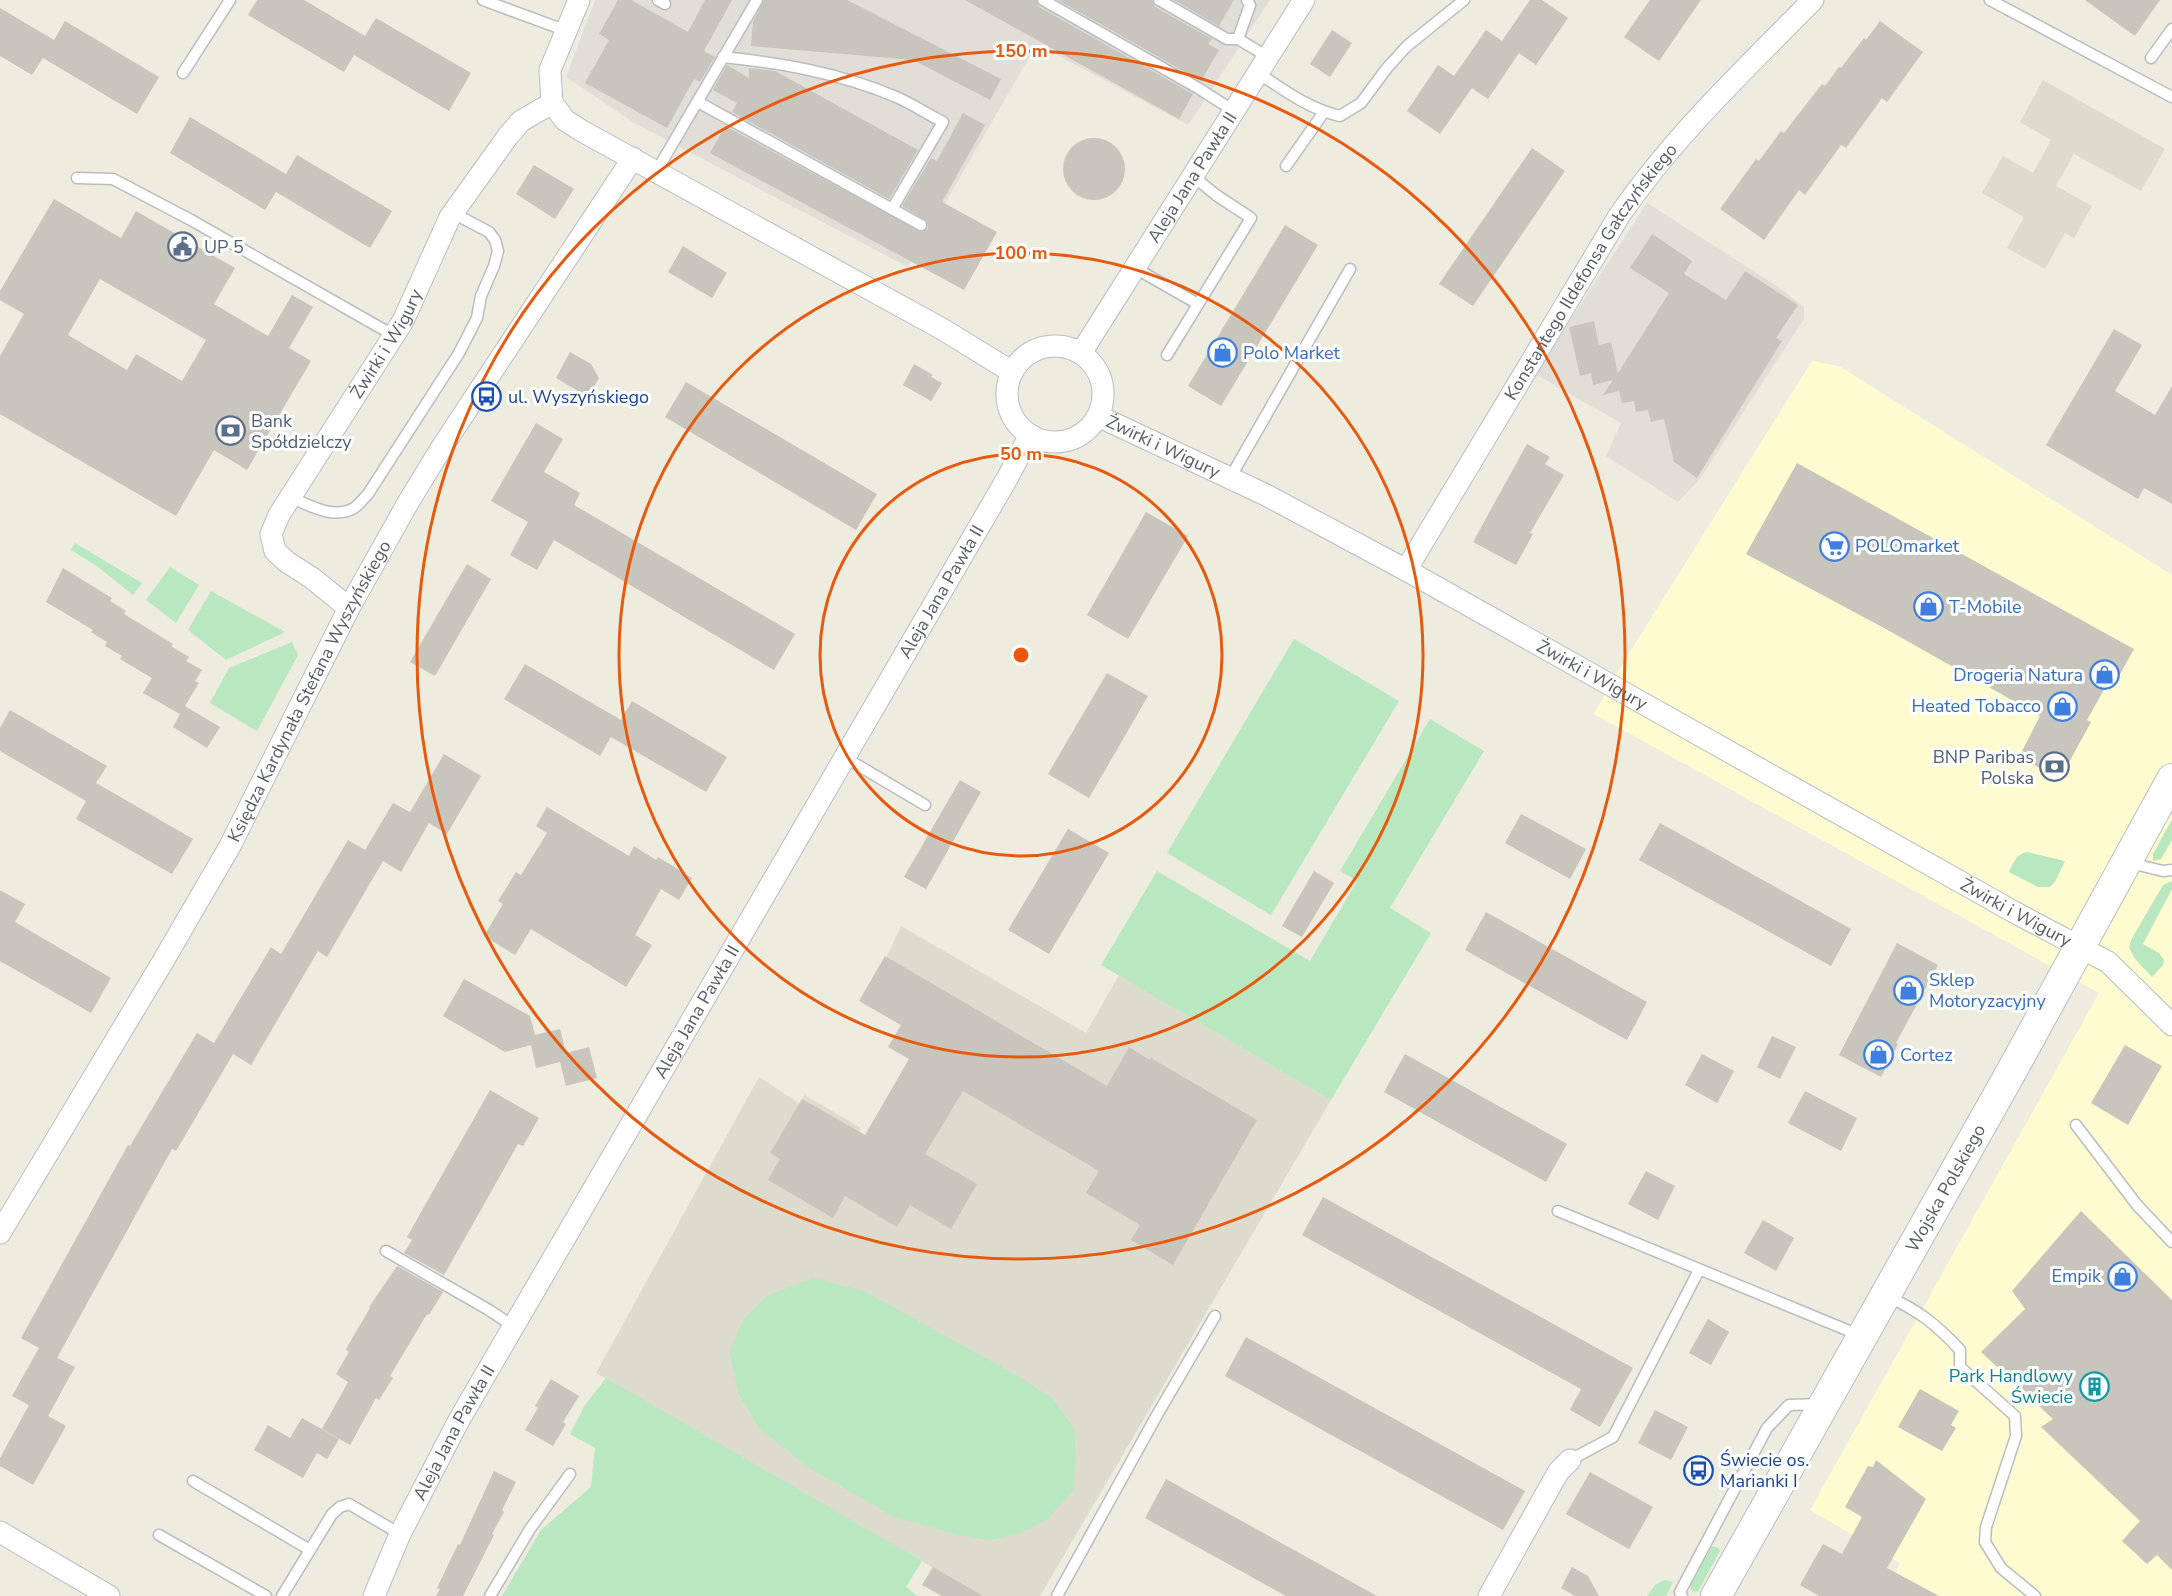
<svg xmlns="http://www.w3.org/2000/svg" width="2172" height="1596" font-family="'Nunito Sans',sans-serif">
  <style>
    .commercial { fill: #fffbd1 }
    .industrial { fill: #e0ded7 }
    .education { fill: #dcdbce }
    .green { fill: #b9e7c0 }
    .building { fill: #c7c5bc; fill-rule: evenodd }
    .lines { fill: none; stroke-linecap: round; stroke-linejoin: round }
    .lane-casing { stroke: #babcc2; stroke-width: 13 }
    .street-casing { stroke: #babcc2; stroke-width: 23 }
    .secondary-casing { stroke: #babcc4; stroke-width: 32 }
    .lane { stroke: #fff; stroke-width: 10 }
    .street { stroke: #fff; stroke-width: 21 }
    .secondary { stroke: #fff; stroke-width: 30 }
    .ring { fill: none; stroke: #e8590c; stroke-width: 3 }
    .labels { text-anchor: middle; stroke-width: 6; stroke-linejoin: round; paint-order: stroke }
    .street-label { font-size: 18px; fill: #585b61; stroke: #fff }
    .service-label { font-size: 18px; fill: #4e5e75; stroke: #fff; text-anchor: start }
    .shop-label { font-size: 18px; fill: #366cbe; stroke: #fff; text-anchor: start }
    .transit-label { font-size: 18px; fill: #164399; stroke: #fff; text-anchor: start }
    .culture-label { font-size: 18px; fill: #0d838f; stroke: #fff; text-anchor: end }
    .centre { fill: #e8590c; stroke: #fff; stroke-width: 3 }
    .ring-label { font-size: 18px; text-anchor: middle; font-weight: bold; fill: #e8590c; stroke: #fff; stroke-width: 6; stroke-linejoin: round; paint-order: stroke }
  </style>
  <rect width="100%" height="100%" fill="#edecdf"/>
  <polygon class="commercial" points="1812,361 1839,366 2172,575 2172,1596 1883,1596 1900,1563 1810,1510 2099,993 1594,714 1626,658"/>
  <g class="industrial">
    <polygon points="595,0 1270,0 1188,125 1037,44 908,267 636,124 566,77"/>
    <polygon points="1647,203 1780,288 1804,307 1804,319 1699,480 1678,502 1606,456 1621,423 1535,374"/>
  </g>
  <g class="education">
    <polygon points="2043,80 2165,149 2141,191 2074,154 2056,186 2092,206 2074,238 2065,233 2045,269 2007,248 2024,217 1982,193 2003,156 2033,173 2051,140 2020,122"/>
    <polygon points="901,926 1086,1033 1119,975 1331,1100 1040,1596 982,1596 596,1373 759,1077 799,1103 805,1095 861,1128 854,1140 860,1144 911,1060 901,1025 860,1001 887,956"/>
  </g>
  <g class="green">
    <polygon points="75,543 142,583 133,595 97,566 71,550"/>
    <polygon points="170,567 199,585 176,623 146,600"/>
    <polygon points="211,591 285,632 226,660 188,630"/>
    <polygon points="1294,639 1399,701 1271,915 1167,853"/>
    <polygon points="292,642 298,655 257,731 210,703 229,668"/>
    <polygon points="1430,719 1484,751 1390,908 1431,933 1331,1100 1101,965 1157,871 1310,961 1357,881 1340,871"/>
    <polygon points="2172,819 2172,840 2161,859 2153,861 2153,854"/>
    <path d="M2027 852 2065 861 2056 880 2050 887H2038L2009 872C2013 862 2017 854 2027 852Z"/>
    <polygon points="2172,881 2172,889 2143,944 2159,953 2164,960 2163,965 2152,977 2136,960 2129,948 2131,940 2163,885"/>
    <polygon points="813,1278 864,1291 1020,1377 1053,1399 1074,1428 1076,1461 1073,1490 1048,1519 1015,1535 989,1540 957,1535 892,1516 808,1467 759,1428 738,1393 730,1352 742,1321 767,1296"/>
    <polygon points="606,1378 922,1561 906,1587 917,1596 502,1596 541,1530 591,1487 595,1448 570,1434 585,1405"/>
    <polygon points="1712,1546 1718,1548 1720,1551 1698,1591 1692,1592 1690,1586"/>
    <polygon points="1665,1580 1673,1582 1666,1596 1647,1596 1655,1585"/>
  </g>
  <g class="building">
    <polygon points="257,0 304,0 365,36 376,18 471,73 449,111 354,55 344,72 248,15"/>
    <polygon points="618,0 631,0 688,32 705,0 732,0 704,51 715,57 700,82 694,79 667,128 585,83 609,40 599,34"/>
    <polygon points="764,0 847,0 1001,79 990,100 913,60 751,46 753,22"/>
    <polygon points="965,0 1036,0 1039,7 1193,94 1179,119"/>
    <polygon points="1058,0 1152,0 1155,7 1212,39 1208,44 1219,50 1201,81"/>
    <polygon points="1174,0 1234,0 1219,26"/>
    <polygon points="1530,0 1542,0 1568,18 1536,65 1519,53 1488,99 1472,88 1440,134 1407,111 1438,65 1454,76 1486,30 1502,41"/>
    <polygon points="1650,0 1701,0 1659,61 1624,37"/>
    <polygon points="2085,0 2160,0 2135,36"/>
    <polygon points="0,8 54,40 65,21 159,77 137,114 43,58 32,75 0,56"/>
    <polygon points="1880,21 1923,52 1887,102 1882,98 1846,148 1841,145 1805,195 1799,190 1764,240 1720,209 1756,159 1759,161 1781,131 1784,133 1822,84 1825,86 1839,67 1841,68 1864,38 1866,40"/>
    <polygon points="1332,30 1352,43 1330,77 1310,64"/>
    <polygon points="727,65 749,78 749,68 775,71 918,150 889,199 732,112 737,103 713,90"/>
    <polygon points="963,113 985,125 942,202 997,232 964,290 710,153 725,126 922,232 928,228 927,221 902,206 931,158 937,161"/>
    <polygon points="190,117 286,174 297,155 392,211 370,248 276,192 265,210 170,153"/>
    <circle cx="1094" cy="169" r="31"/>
    <polygon points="1532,148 1565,171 1473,306 1439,284"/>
    <polygon points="534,165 574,189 555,219 516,194"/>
    <path d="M54 199 121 238 136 211 235 268 214 304 268 336 292 295 313 307 289 348 311 361 247 470 214 450 176 516 0 414V356L24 314 0 300V291ZM100 279 206 340 182 381 136 354 127 370 68 335Z"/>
    <polygon points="1285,225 1318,245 1221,406 1188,386"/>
    <polygon points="1652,234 1692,261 1684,274 1726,300 1745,271 1798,305 1776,338 1782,341 1697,478 1674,462 1664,419 1651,422 1648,410 1636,412 1634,401 1622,403 1619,391 1603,395 1613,380 1593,385 1591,373 1580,376 1569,327 1594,321 1599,345 1611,342 1618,373 1669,293 1630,268"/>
    <polygon points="683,246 727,273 712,298 668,272"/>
    <polygon points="2114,329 2142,345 2115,391 2155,415 2172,386 2172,504 2144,488 2138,499 2046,445"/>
    <polygon points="570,352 591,364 599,378 588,397 556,378"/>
    <polygon points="914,364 933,375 931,377 942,383 931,401 903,385"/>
    <polygon points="686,382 877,494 856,530 665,417"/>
    <polygon points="536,423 563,439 544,472 580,493 574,505 795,634 774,670 554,540 537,570 510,555 528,522 491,501"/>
    <polygon points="1527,444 1550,457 1545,464 1564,475 1530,533 1533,534 1516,565 1473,542"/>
    <polygon points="1797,463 2134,649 2113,687 2107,684 2087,720 2091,722 2060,779 2019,757 2040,716 1884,628 1746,554"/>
    <polygon points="1146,512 1188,536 1128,639 1087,615"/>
    <polygon points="467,564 491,579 435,676 410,662"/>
    <polygon points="63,568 112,598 110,601 126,611 124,614 173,644 171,646 189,657 186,661 202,670 195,681 199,683 185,706 220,727 207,748 173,727 180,714 143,693 152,678 120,659 122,656 105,646 107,642 91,632 93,630 46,602"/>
    <polygon points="525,664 621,720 632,701 727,757 706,792 611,737 600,756 504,699"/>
    <polygon points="1107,673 1148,696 1089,798 1048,774"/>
    <polygon points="10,710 107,766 96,783 193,839 172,874 76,819 86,801 0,751 0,728"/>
    <polygon points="444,754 481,776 447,834 429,823 401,872 383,861 327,957 318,951 251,1065 233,1054 176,1151 172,1149 57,1358 75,1367 48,1416 66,1426 33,1485 0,1466 0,1458 29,1405 12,1396 39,1348 21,1338 128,1145 130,1146 197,1033 214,1043 271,947 281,954 348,840 365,850 393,803 410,812"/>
    <polygon points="960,780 981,792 926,889 904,877"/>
    <polygon points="547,807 629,856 634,846 656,860 658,857 692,878 679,900 661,889 635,935 652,945 626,987 531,929 515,955 484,936 503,904 498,901 516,872 521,875 547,833 536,826"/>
    <polygon points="1521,814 1586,849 1570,879 1505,843"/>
    <polygon points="1660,823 1851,929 1831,966 1639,860"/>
    <polygon points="1068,829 1109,853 1049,954 1008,930"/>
    <polygon points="1314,871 1334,883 1302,937 1282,926"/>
    <polygon points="0,890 25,904 15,922 111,978 91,1013 0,961"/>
    <polygon points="1486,912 1647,1002 1627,1040 1465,950"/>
    <polygon points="1897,943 1938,965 1896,1043 1898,1044 1881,1077 1839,1055"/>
    <polygon points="885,956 1107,1086 1129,1047 1150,1060 1151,1058 1257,1120 1173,1265 1131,1240 1140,1225 1086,1193 1099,1171 963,1091 925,1154 977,1184 951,1229 910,1205 897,1227 845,1196 833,1218 768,1180 780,1159 770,1153 802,1099 865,1135 909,1059 888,1047 901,1025 859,1001"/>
    <polygon points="464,979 530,1016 535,1035 560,1029 566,1053 589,1047 597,1078 566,1086 560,1062 536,1068 531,1045 505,1052 443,1016"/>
    <polygon points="1772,1036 1796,1047 1780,1079 1757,1067"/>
    <polygon points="2125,1045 2162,1066 2128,1125 2091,1103"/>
    <polygon points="1405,1054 1567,1144 1546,1182 1384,1092"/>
    <polygon points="1702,1054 1734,1071 1717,1103 1685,1085"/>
    <polygon points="490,1090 539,1118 523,1146 518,1144 444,1275 404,1253 412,1240 407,1237"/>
    <polygon points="1805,1091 1857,1118 1841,1151 1788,1123"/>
    <polygon points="1646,1171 1675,1186 1658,1220 1628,1204"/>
    <polygon points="1323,1197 1633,1368 1600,1427 1570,1410 1581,1389 1302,1235"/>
    <polygon points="2081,1211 2172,1300 2172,1570 2157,1555 2147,1564 2122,1541 2140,1521 2041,1427 2053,1419 1981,1352 2025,1309 2012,1291"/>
    <polygon points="1763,1220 1794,1238 1776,1271 1744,1253"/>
    <polygon points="397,1266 443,1292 429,1315 427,1314 390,1376 393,1378 379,1400 376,1398 350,1445 322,1429 348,1382 336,1374 349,1352 346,1349 370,1308 369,1307"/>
    <polygon points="1708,1319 1729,1332 1711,1365 1689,1353"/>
    <polygon points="1246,1337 1525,1491 1503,1530 1225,1376"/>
    <polygon points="551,1379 579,1396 563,1422 566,1424 553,1446 525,1430 538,1408 535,1406"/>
    <polygon points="1920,1389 1959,1411 1951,1425 1956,1428 1942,1451 1898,1427"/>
    <polygon points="1655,1410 1688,1427 1671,1460 1638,1443"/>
    <polygon points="302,1418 339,1439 327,1459 317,1453 303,1478 254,1450 268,1425 290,1438"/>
    <polygon points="1876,1460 1926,1499 1887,1568 1939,1596 1819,1596 1800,1585 1823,1544 1842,1554 1862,1517 1845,1507 1868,1466 1873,1467"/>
    <polygon points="494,1471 516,1482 502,1510 504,1512 492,1534 494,1535 463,1596 436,1596 440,1589 437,1588 458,1544 460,1545 470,1523"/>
    <polygon points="1590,1472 1653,1507 1629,1549 1566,1514"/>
    <polygon points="1166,1479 1377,1596 1286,1596 1145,1518"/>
    <polygon points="933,1567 983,1596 942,1596 922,1585"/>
    <polygon points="1572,1567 1588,1576 1599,1596 1575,1596 1561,1588"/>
  </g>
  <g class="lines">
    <defs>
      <g id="lane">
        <polyline points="483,0 567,31"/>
        <polyline points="658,0 665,4"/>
        <polyline points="1043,0 1198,88 1234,111"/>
        <polyline points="1159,0 1227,39 1238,39 1268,57"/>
        <polyline points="1990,0 2172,97"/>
        <polyline points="1238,39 1250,5 1247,0"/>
        <path d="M723 57C781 63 839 73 894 96 911 103 927 114 943 122L892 209"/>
        <polyline points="2151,58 2172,29"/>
        <polyline points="183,73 230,0"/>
        <path d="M1258 73C1284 90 1309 109 1340 116L1361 103 1387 68 1407 46 1464 0"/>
        <polyline points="698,102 921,225"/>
        <polyline points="1286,166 1324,112"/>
        <polyline points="656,172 757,0"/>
        <polyline points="77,178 113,179 191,220 393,335"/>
        <polyline points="1135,268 1198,304"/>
        <polyline points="1167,355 1251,218 1216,195 1193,176"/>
        <polyline points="1230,478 1350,269"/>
        <path d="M290 497C308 505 334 520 354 508 359 505 363 499 368 494L459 353 477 318 481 296 494 266 498 251 495 240 489 232 453 213"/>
        <polyline points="844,757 925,805"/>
        <polyline points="2130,863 2163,871 2172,870"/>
        <polyline points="2076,1125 2137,1205 2172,1242"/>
        <polyline points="1558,1211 1859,1335"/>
        <polyline points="386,1251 489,1310 513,1326"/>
        <path d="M1887 1296C1919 1311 1936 1324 1960 1350V1367L2015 1416 2016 1436 1986 1527 1985 1542 2001 1568 2035 1596"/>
        <polyline points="1570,1460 1613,1437 1699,1270"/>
        <polyline points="193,1481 310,1550"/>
        <polyline points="159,1535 266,1596"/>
        <polyline points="282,1596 332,1514 340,1507 349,1504 400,1534"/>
        <polyline points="490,1596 530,1529 570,1474"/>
        <polyline points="1057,1596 1157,1415 1215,1316"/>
        <polyline points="1682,1596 1680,1592 1767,1428 1789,1405 1820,1404"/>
      </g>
      <g id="street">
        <polyline points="552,103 565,120 582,131 944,330 1012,372"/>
        <circle cx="1055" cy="394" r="48"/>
        <path id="s1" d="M1081 353 1304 0"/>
        <path id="s2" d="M1098 416 1266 495 1406 570 2014 912 2108 962 2172 1025"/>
        <path id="s3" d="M1406 570 1619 216C1674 136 1745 69 1813 0"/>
        <path id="s4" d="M349 608 312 578 287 562 275 551 271 534 279 515 403 321 450 217 508 136 521 121 552 103 550 70 579 0"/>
        <path id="s5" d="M0 1233 162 963 230 846 349 608 409 501 442 447 633 158"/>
        <polyline points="0,1532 109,1596"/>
        <path id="s6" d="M374 1596 400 1534 459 1420 1008 477 1030 435"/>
        <polyline points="1489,1596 1552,1483 1559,1471 1570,1460"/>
      </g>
      <g id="secondary">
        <path id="s7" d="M1716 1596 2010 1074 2172 779"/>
      </g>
    </defs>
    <use href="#lane" class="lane-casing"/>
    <use href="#street" class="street-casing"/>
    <use href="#secondary" class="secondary-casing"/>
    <use href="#lane" class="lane"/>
    <use href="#street" class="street"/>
    <use href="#secondary" class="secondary"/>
  </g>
  <g class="ring">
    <circle cx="1021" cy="655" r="201"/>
    <circle cx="1021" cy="655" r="402"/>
    <circle cx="1021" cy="655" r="604"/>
  </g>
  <defs>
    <symbol id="civic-ring" viewBox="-11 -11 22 22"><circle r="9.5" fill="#fff" stroke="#5c6f8a" stroke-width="1.5"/><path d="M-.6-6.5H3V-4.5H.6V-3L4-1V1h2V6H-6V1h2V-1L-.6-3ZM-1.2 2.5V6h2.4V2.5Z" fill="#5c6f8a"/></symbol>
    <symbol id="shop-ring" viewBox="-11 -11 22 22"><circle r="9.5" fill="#fff" stroke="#3f7fe0" stroke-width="1.5"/><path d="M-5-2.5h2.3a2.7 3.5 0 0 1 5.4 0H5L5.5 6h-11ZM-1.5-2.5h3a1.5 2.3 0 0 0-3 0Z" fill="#3f7fe0"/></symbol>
    <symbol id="bus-ring" viewBox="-11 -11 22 22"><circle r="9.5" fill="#fff" stroke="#1a4fb4" stroke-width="1.5"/><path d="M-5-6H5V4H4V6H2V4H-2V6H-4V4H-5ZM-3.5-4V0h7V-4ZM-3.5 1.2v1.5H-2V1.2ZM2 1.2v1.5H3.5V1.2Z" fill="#1a4fb4"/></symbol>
    <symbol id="bank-ring" viewBox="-11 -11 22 22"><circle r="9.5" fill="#fff" stroke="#5c6f8a" stroke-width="1.5"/><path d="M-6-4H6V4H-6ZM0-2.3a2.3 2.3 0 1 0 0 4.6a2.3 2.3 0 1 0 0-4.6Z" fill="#5c6f8a"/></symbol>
    <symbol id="supermarket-ring" viewBox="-11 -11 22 22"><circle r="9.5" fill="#fff" stroke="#3f7fe0" stroke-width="1.5"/><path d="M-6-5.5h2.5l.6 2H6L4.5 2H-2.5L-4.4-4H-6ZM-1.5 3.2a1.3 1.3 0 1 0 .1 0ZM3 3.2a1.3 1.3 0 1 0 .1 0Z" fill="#3f7fe0"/></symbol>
    <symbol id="building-ring" viewBox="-11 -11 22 22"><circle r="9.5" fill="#fff" stroke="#0f9aa8" stroke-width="1.5"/><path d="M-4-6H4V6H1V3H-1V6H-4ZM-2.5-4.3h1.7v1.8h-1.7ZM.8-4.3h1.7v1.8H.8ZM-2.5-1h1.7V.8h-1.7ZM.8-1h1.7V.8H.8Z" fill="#0f9aa8"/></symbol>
  </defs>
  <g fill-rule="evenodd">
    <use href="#civic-ring" x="166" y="230" width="33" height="33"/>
    <use href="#shop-ring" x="1206" y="336" width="33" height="33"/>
    <use href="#bus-ring" x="470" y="380" width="33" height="33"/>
    <use href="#bank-ring" x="214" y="414" width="33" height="33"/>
    <use href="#supermarket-ring" x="1818" y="530" width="33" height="33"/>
    <use href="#shop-ring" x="1912" y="590" width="33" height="33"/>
    <use href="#shop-ring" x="2088" y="658" width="33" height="33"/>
    <use href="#shop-ring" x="2046" y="690" width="33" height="33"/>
    <use href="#bank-ring" x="2038" y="750" width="33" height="33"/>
    <use href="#shop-ring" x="1892" y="974" width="33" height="33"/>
    <use href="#shop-ring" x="1862" y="1038" width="33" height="33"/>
    <use href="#shop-ring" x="2106" y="1260" width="33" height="33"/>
    <use href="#building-ring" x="2078" y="1370" width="33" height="33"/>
    <use href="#bus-ring" x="1682" y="1454" width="33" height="33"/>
  </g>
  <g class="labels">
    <g class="street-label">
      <text dy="6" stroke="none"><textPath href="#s1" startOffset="208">Aleja Jana Pawła II</textPath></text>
      <text dy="6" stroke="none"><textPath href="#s3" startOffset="351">Konstantego Ildefonsa Gałczyńskiego</textPath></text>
      <text dy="6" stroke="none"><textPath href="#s4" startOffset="334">Żwirki i Wigury</textPath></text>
      <text dy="6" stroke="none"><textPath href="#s2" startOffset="72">Żwirki i Wigury</textPath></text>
      <text dy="6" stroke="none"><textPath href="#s6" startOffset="1154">Aleja Jana Pawła II</textPath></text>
      <text dy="6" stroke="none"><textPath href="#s2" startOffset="558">Żwirki i Wigury</textPath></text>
      <text dy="6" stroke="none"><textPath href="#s5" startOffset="624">Księdza Kardynała Stefana Wyszyńskiego</textPath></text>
      <text dy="6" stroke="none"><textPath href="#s2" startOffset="1044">Żwirki i Wigury</textPath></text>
      <text dy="6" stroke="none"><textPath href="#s6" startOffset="668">Aleja Jana Pawła II</textPath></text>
      <text dy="6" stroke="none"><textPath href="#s7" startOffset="468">Wojska Polskiego</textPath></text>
      <text dy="6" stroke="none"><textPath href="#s6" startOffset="182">Aleja Jana Pawła II</textPath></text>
    </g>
    <g class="service-label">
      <text x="204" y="253">UP 5</text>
      <text x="251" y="427">Bank<tspan x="251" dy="21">Spółdzielczy</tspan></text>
      <text x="2034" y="763" text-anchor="end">BNP Paribas<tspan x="2034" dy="21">Polska</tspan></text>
    </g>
    <g class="shop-label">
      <text x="1243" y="359">Polo Market</text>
      <text x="1855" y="552">POLOmarket</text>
      <text x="1949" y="613">T-Mobile</text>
      <text x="2083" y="681" text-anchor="end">Drogeria Natura</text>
      <text x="2041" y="712" text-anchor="end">Heated Tobacco</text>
      <text x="1929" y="986">Sklep<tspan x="1929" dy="21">Motoryzacyjny</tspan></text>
      <text x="1900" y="1061">Cortez</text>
      <text x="2101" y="1282" text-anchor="end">Empik</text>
    </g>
    <g class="transit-label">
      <text x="508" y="403">ul. Wyszyńskiego</text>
      <text x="1720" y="1466">Świecie os.<tspan x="1720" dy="21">Marianki I</tspan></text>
    </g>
    <g class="culture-label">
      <text x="2073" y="1382">Park Handlowy<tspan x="2073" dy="21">Świecie</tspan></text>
    </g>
  </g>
  <circle cx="1021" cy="655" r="9" class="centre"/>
  <g class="ring-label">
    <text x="1021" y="57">150 m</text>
    <text x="1021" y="259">100 m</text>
    <text x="1021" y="460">50 m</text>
  </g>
</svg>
